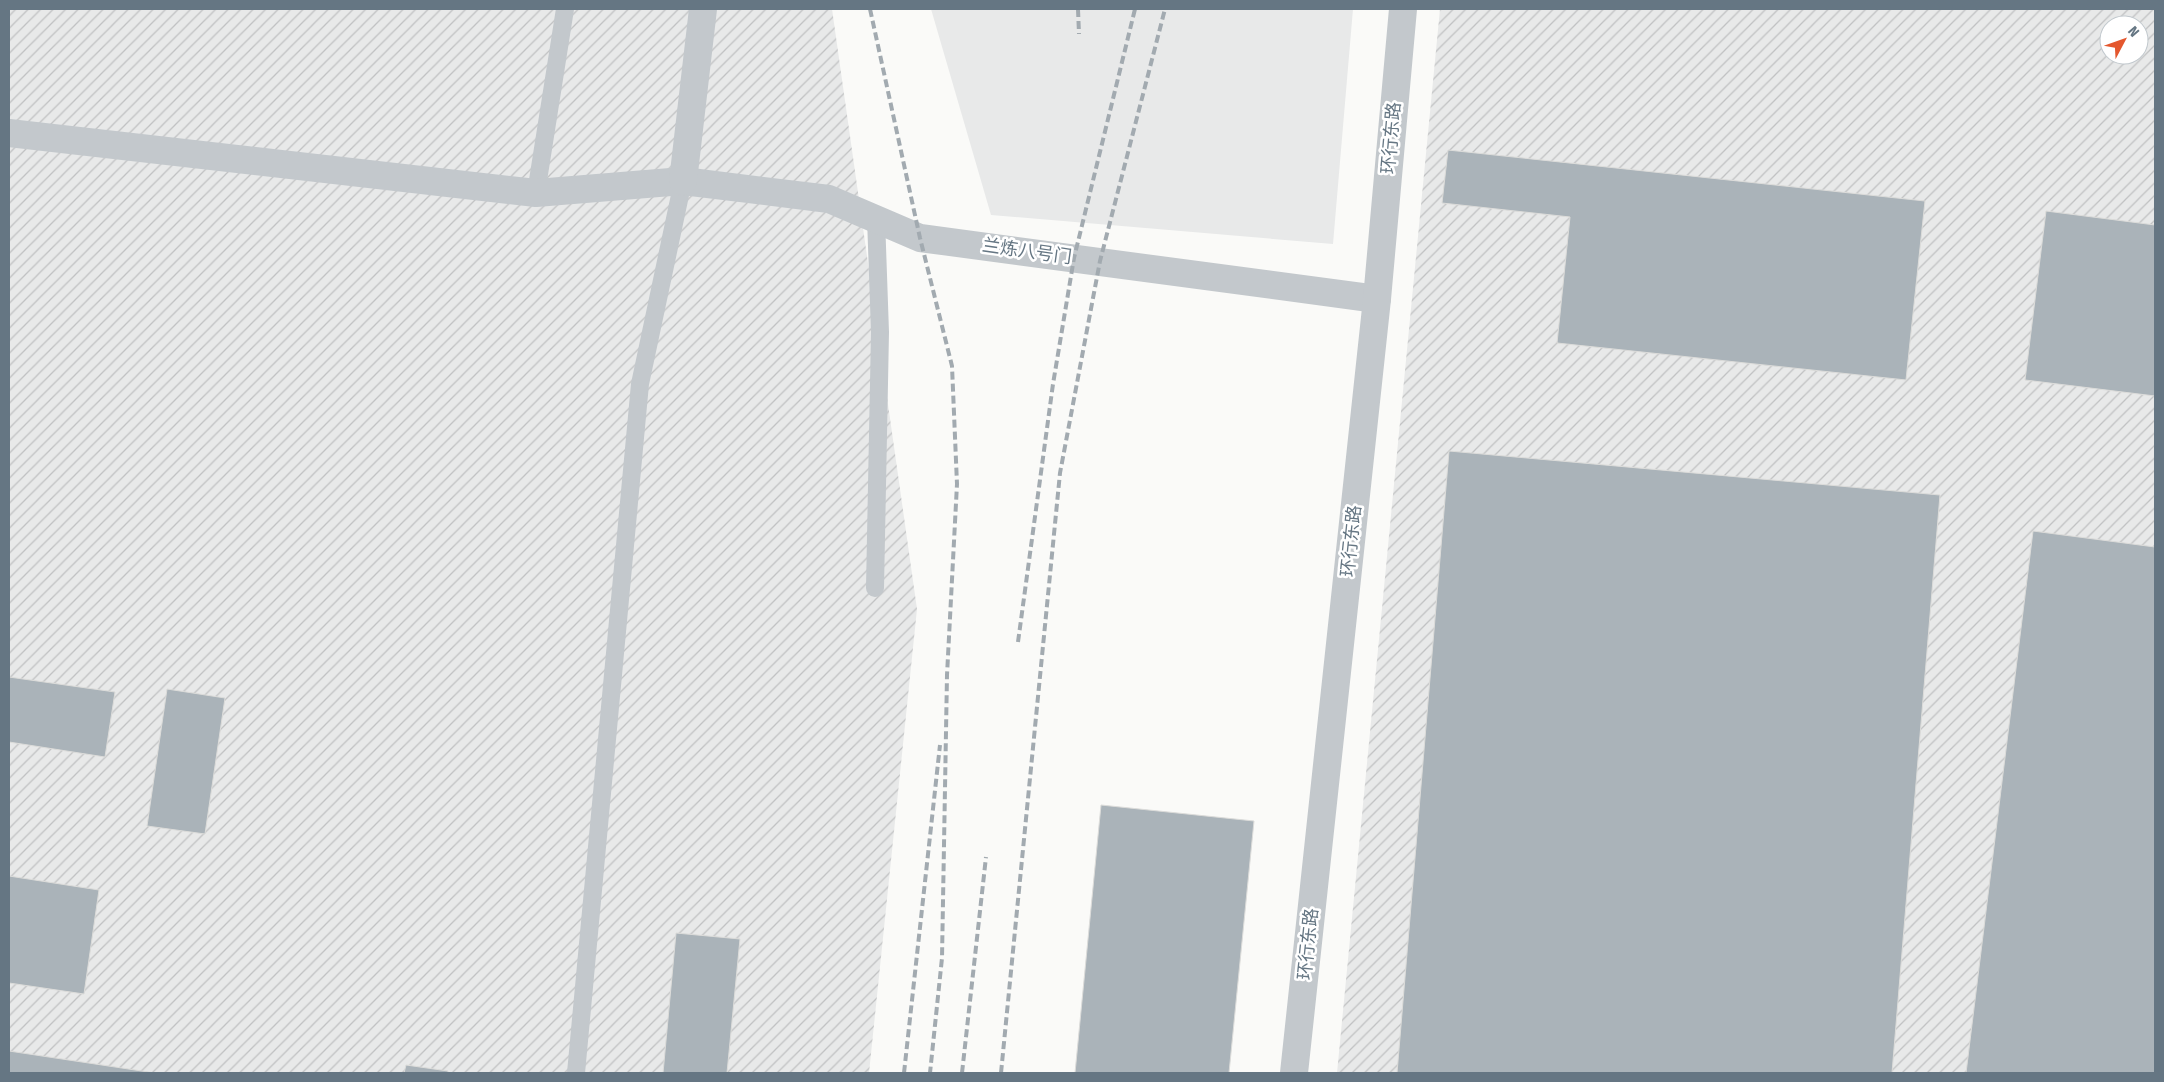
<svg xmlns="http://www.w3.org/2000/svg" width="2164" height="1082" font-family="'Fira Sans Condensed','Noto Sans SC',sans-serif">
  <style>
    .built { fill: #e8e9e9 }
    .industrial { fill: url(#industrial-furrows); fill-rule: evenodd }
    .building { fill: #aab3b9; stroke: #dcdcda }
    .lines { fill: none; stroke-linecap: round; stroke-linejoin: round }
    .service { stroke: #c3c8cc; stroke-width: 18 }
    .minor { stroke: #c3c8cc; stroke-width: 28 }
    .tertiary { stroke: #c3c8cc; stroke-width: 28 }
    .rail { stroke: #a2aab0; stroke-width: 4; stroke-dasharray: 8 4; stroke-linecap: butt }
    .labels { text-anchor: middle; stroke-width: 5; stroke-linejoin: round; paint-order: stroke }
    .street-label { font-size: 18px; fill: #657683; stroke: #fff }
  </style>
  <defs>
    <pattern id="industrial-furrows" width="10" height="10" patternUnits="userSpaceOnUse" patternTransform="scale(1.25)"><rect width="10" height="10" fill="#e8e9e9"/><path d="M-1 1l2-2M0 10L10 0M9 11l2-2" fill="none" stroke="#c0c1c2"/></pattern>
  </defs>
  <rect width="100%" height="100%" fill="#fafaf8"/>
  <polygon class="built" points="931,9 1353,9 1333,244 991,215"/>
  <g class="industrial">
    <polygon points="9,9 832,9 917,609 869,1073 9,1073"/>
    <path d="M1440 9H2155V1073H1337ZM2109 25H2139V55H2109Z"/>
  </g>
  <g class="building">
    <polygon points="1448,150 1925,201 1906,380 1557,343 1570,217 1442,203"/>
    <polygon points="2046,211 2155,225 2155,396 2025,380"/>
    <polygon points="1449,451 1940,495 1892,1073 1397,1073"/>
    <polygon points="2033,531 2155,547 2155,1073 1966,1073"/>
    <polygon points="9,677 115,692 105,757 9,742"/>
    <polygon points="167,689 225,698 205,834 147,826"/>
    <polygon points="1101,805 1254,821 1229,1073 1075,1073"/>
    <polygon points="9,876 99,890 84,994 9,983"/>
    <polygon points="676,933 740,939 727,1073 663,1073"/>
    <polygon points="9,1051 155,1073 9,1073"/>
    <polygon points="406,1065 448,1071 448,1073 404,1073"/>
  </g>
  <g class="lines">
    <g class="service">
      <polyline points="536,193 565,9"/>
      <polyline points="875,588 880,332 876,218"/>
      <polyline points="576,1073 640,384 683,181"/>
    </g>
    <g class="minor">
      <polyline points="9,133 536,193 683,181 829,199 920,238 1377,299"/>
      <polyline points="683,181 703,9"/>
    </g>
    <polyline class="tertiary" points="1294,1073 1377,299 1403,9"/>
    <g class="rail">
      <polyline points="870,9 920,238 952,366 957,484 947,675 942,958 930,1073"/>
      <polyline points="1078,9 1079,34"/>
      <polyline points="1018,642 1053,384 1074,258 1135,9"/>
      <polyline points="904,1073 940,745"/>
      <polyline points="962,1073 986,857"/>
      <polyline points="1001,1073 1060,473 1100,261 1165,9"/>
    </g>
  </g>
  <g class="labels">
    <g class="street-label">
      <text transform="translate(1391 138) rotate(-85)" y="6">环行东路</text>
      <text transform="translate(1027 251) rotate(8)" y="6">兰炼八号门</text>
      <text transform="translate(1351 541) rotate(-84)" y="6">环行东路</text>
      <text transform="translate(1308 944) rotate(-84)" y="6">环行东路</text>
    </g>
  </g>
  <rect width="2164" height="1082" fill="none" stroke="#657683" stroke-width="20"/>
  <g transform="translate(2124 40) rotate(49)"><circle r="24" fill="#ffffff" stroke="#c1c8cd"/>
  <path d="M0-4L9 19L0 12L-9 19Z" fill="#e4572e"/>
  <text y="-8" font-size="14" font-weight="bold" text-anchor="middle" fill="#657683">N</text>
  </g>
</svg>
